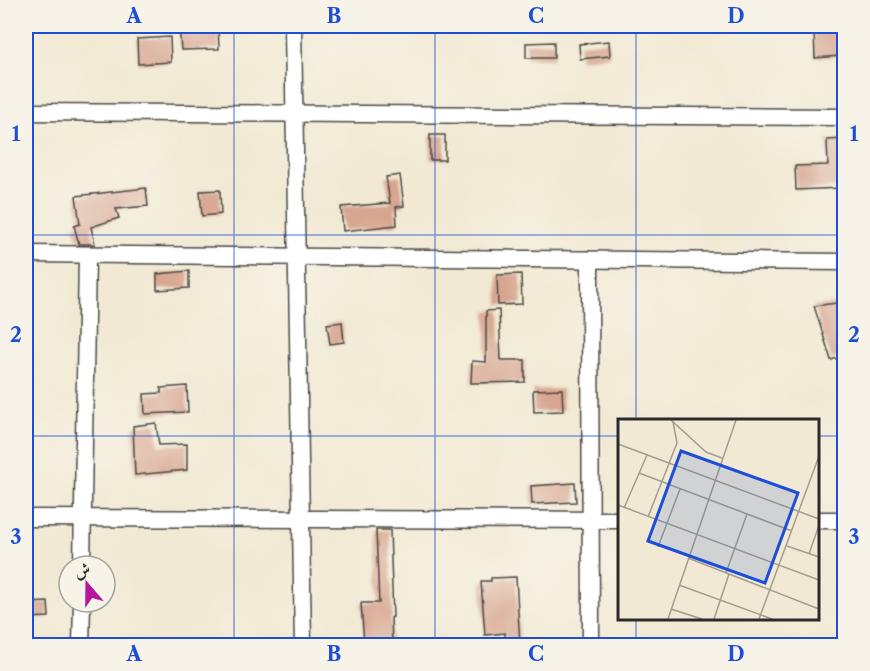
<svg xmlns="http://www.w3.org/2000/svg" width="870" height="671" font-family="'Libre Caslon Text',Amiri,serif">
  <style>
    .building { fill: #d7a590 }
    .lines { fill: none; stroke-linecap: round; stroke-linejoin: round }
    .minor-casing { stroke: #494844; stroke-width: 19 }
    .minor { stroke: #fff; stroke-width: 16 }
    .grid { fill: none; stroke: #1d4ed8; stroke-width: 1.5; stroke-opacity: 0.55 }
    .inset-road { fill: none; stroke: #a29d90; stroke-width: 1.5 }
    .view { fill: #1d4ed8; fill-opacity: 0.15; stroke: #1d4ed8; stroke-width: 3 }
    .inset-edge { fill: none; stroke: #2b2b2b; stroke-width: 3 }
    .neatline { fill: none; stroke: #1d4ed8; stroke-width: 2 }
    .grid-label { font-size: 20px; text-anchor: middle; font-weight: bold; fill: #1d4ed8 }
  </style>
  <rect width="100%" height="100%" fill="#f7f3e8"/>
  <filter id="ink" filterUnits="userSpaceOnUse"><feTurbulence type="fractalNoise" baseFrequency=".0167" numOctaves="2"/><feDisplacementMap in="SourceGraphic" scale="12" xChannelSelector="R" yChannelSelector="G"/><feConvolveMatrix kernelMatrix="1 2 1 2 8 2 1 2 1" color-interpolation-filters="sRGB"/></filter>
  <filter id="wash" filterUnits="userSpaceOnUse"><feTurbulence type="fractalNoise" baseFrequency=".008" numOctaves="4" result="noise"/><feDisplacementMap in="SourceGraphic" scale="24" xChannelSelector="R" yChannelSelector="G"/><feGaussianBlur stdDeviation="1.35" result="paint"/><feColorMatrix in="noise" values="0 0 0 0 0 0 0 0 0 0 0 0 0 0 0 0 0 1.4 0 .05"/><feComposite in="paint" operator="in"/></filter>
  <g filter="url(#wash)">
    <rect width="100%" height="100%" fill="#f1e9d3"/>
    <g id="blocks">
      <g class="building">
        <polygon points="179,26 218,26 219,49 181,50"/>
        <polygon points="838,30 840,56 815,58 814,32"/>
        <polygon points="170,37 171,62 138,64 137,39"/>
        <polygon points="609,41 610,56 580,59 579,44"/>
        <polygon points="554,42 554,58 526,58 526,43"/>
        <rect x="430" y="135" width="15" height="25"/>
        <polygon points="844,139 844,165 840,165 841,188 796,190 795,166 828,165 827,140"/>
        <polygon points="400,175 404,206 396,207 397,225 343,231 341,207 390,203 386,177"/>
        <polygon points="146,188 148,206 116,209 119,218 91,227 95,244 79,244 74,226 80,224 76,196"/>
        <polygon points="220,190 221,214 202,216 200,191"/>
        <polygon points="189,271 189,288 157,290 157,274"/>
        <polygon points="521,274 522,304 498,305 497,275"/>
        <polygon points="844,302 844,356 831,360 814,306"/>
        <polygon points="499,310 501,360 525,360 525,382 471,383 472,361 486,362 486,311"/>
        <polygon points="342,322 344,342 330,344 327,324"/>
        <polygon points="187,386 188,412 145,414 144,394 161,393 161,388"/>
        <polygon points="562,389 563,411 534,412 533,390"/>
        <polygon points="156,423 159,445 187,444 187,470 135,475 133,426"/>
        <polygon points="575,483 576,502 532,504 531,486"/>
        <polygon points="376,530 390,530 393,617 391,618 392,641 364,643 361,603 379,603"/>
        <polygon points="516,577 520,645 505,645 505,633 485,635 481,581 491,581 491,578"/>
        <polygon points="48,602 49,617 26,618 26,603"/>
      </g>
    </g>
  </g>
  <g filter="url(#ink)">
    <use href="#blocks" fill-opacity="0" stroke="#494844" stroke-width="1.5"/>
    <g class="lines">
      <defs>
        <g id="minor">
          <polyline points="293,26 303,646"/>
          <polyline points="26,112 844,117"/>
          <polyline points="26,254 844,262"/>
          <polyline points="590,261 591,646"/>
          <polyline points="26,518 620,520"/>
          <polyline points="818,520 844,520"/>
          <polyline points="82,566 87,255"/>
          <polyline points="81,646 82,602"/>
        </g>
      </defs>
      <use href="#minor" class="minor-casing"/>
      <use href="#minor" class="minor"/>
    </g>
  </g>
  <path class="grid" d="M234 26V646M435 26V646M636 26V420M26 235H844M26 436H620M818 436H844M636 618V646"/>
  <g transform="translate(618 419)">
    <rect width="201" height="201" fill="#f1e9d3"/>
    <path class="inset-road" d="M53 1 88 33 104 39M0 25 201 100M21 54 174 112M0 86 201 161M6 89 29 36M30 98 59 24 55 3M169 127 201 138M40 128 62 70M191 135 201 106M70 139 201 190M108 154 129 95M61 166 154 200M53 190 84 200M50 200 118 1M96 200 111 155M141 200 201 37"/>
    <path class="view" d="M63 32 180 74 147 164 30 122Z"/>
    <rect width="201" height="201" class="inset-edge"/>
  </g>
  <rect width="870" height="671" fill="none" stroke="#f7f3e8" stroke-width="66"/>
  <g transform="translate(87 584) rotate(340)"><circle r="28" fill="#f7f3e8" stroke="#a5a39c" stroke-width="1.5"/>
  <path d="M0-4.5L10 22L0 15L-10 22Z" fill="#b5179e"/>
  <text y="-9" font-size="16" font-weight="bold" text-anchor="middle" fill="#2b2b2b">ش</text>
  </g>
  <rect x="33" y="33" width="804" height="605" class="neatline"/>
  <g class="grid-label">
    <text x="134" y="23">A</text>
    <text x="334" y="23">B</text>
    <text x="536" y="23">C</text>
    <text x="736" y="23">D</text>
    <text x="16" y="141">1</text>
    <text x="854" y="141">1</text>
    <text x="16" y="342">2</text>
    <text x="854" y="342">2</text>
    <text x="16" y="544">3</text>
    <text x="854" y="544">3</text>
    <text x="134" y="661">A</text>
    <text x="334" y="661">B</text>
    <text x="536" y="661">C</text>
    <text x="736" y="661">D</text>
  </g>
</svg>
